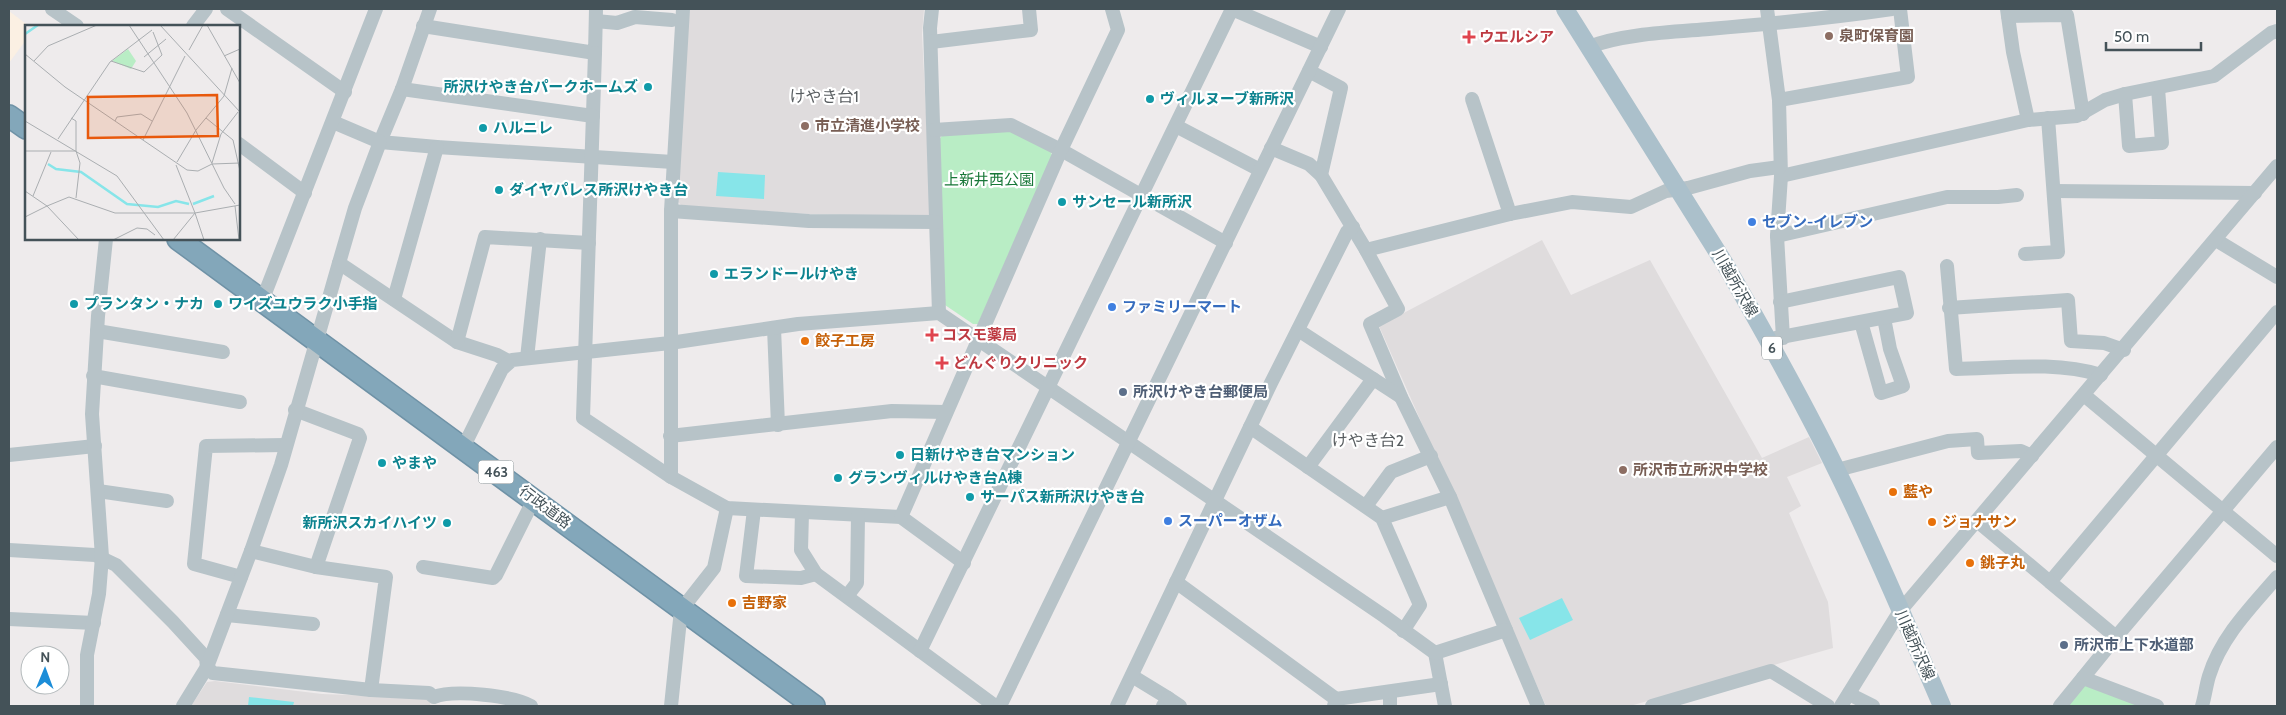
<svg xmlns="http://www.w3.org/2000/svg" width="2286" height="715" font-family="Cabin,'Noto Sans JP',sans-serif">
  <style>
    .commercial { fill: #fbf0e3 }
    .education { fill: #dfdcdd }
    .green { fill: #b9edc5 }
    .water { fill: #87e5e9 }
    .lines { fill: none; stroke-linecap: round; stroke-linejoin: round }
    .highway-casing { stroke: #6f92a6; stroke-width: 24 }
    .minor { stroke: #b7c3c8; stroke-width: 14 }
    .major { stroke: #abc0cb; stroke-width: 18 }
    .highway { stroke: #83a7ba; stroke-width: 21 }
    .education-dot { fill: #8d6e63; stroke: #fff; stroke-width: 2 }
    .health-dot { fill: #e0444e; stroke: #fff; stroke-width: 2 }
    .culture-dot { fill: #0f9aa8; stroke: #fff; stroke-width: 2 }
    .shop-dot { fill: #3f7fe0; stroke: #fff; stroke-width: 2 }
    .food-dot { fill: #e8710a; stroke: #fff; stroke-width: 2 }
    .service-dot { fill: #5c6f8a; stroke: #fff; stroke-width: 2 }
    .labels { text-anchor: middle; stroke-width: 4.5; stroke-linejoin: round; paint-order: stroke }
    .shield { fill: #fff; stroke: #7c868a; stroke-width: 1 }
    .shield-label { font-size: 14px; font-weight: bold; fill: #445258 }
    .education-label { font-size: 15px; font-weight: bold; fill: #785e54; stroke: #fff; text-anchor: start }
    .health-label { font-size: 15px; font-weight: bold; fill: #be3a42; stroke: #fff; text-anchor: start }
    .culture-label { font-size: 15px; font-weight: bold; fill: #0d838f; stroke: #fff; text-anchor: start }
    .park-label { font-size: 15px; fill: #187738; stroke: #fff }
    .shop-label { font-size: 15px; font-weight: bold; fill: #366cbe; stroke: #fff; text-anchor: start }
    .street-label { font-size: 15px; fill: #445258; stroke: #fff }
    .food-label { font-size: 15px; font-weight: bold; fill: #c56008; stroke: #fff; text-anchor: start }
    .service-label { font-size: 15px; font-weight: bold; fill: #4e5e75; stroke: #fff; text-anchor: start }
    .neighbourhood-label { font-size: 16px; fill: #585d60; stroke: #fff }
    .inset-river { fill: none; stroke: #87e5e9; stroke-width: 2.5 }
    .inset-road { fill: none; stroke: #aaaeb1; stroke-width: 1 }
    .view { fill: #e8590c; fill-opacity: 0.15; stroke: #e8590c; stroke-width: 2.5 }
    .inset-edge { fill: none; stroke: #445258; stroke-width: 2.5 }
  </style>
  <rect width="100%" height="100%" fill="#eeebec"/>
  <polygon class="commercial" points="9,11 29,26 26,26 26,40 9,63"/>
  <g class="education">
    <polygon points="689,9 924,9 922,34 931,213 926,217 810,214 682,206 678,202"/>
    <polygon points="1542,240 1571,295 1650,260 1762,458 1809,437 1822,463 1787,477 1801,506 1789,513 1828,602 1833,648 1630,706 1546,706 1379,326"/>
    <polygon points="215,681 322,694 428,698 431,700 430,706 191,706 207,682"/>
  </g>
  <g class="green">
    <polygon points="1011,131 1050,150 1052,155 978,324 973,324 945,305 939,140 943,134"/>
    <polygon points="2088,685 2141,706 2067,706 2083,686"/>
  </g>
  <g class="water">
    <polygon points="718,172 765,175 764,199 716,196"/>
    <polygon points="1562,598 1573,620 1530,640 1519,618"/>
    <polygon points="249,697 294,702 293,706 248,706"/>
  </g>
  <g class="lines">
    <defs>
      <g id="highway">
        <polyline points="9,116 26,128"/>
        <polyline points="178,239 814,706"/>
      </g>
    </defs>
    <use href="#highway" class="highway-casing"/>
    <g class="minor">
      <polyline points="52,9 77,26"/>
      <polyline points="227,9 345,92"/>
      <polyline points="430,9 402,89 380,142 437,147 673,162"/>
      <polyline points="932,9 930,28 939,313"/>
      <polyline points="1767,9 1779,100 1781,176 1777,236 1783,338"/>
      <polyline points="2007,9 2013,52 2028,120"/>
      <polyline points="2008,16 2067,15 2083,114"/>
      <polyline points="596,21 617,23 635,17 672,20"/>
      <polyline points="193,26 206,9"/>
      <polyline points="423,26 595,53 596,9"/>
      <polyline points="931,42 1031,30 1029,9"/>
      <path d="M1589 47C1621 34 1673 32 1709 29 1770 24 1831 18 1892 9"/>
      <polyline points="595,53 583,418 671,477 727,508 901,517 964,563"/>
      <polyline points="1309,71 1341,88 1321,175"/>
      <polyline points="402,89 593,116"/>
      <polyline points="2125,94 2129,146 2162,143 2158,88"/>
      <polyline points="1472,99 1510,214"/>
      <polyline points="1779,100 1908,77 1900,9"/>
      <polyline points="333,122 380,142 355,208 339,263 457,342 497,355 508,361"/>
      <polyline points="1176,126 1260,170"/>
      <polyline points="934,130 1011,125 1061,150 1226,243"/>
      <polyline points="239,144 305,193"/>
      <polyline points="1271,148 1309,164 1321,175 1366,250 1398,309 1370,324 1401,397 1450,497 1538,706"/>
      <polyline points="1781,176 2028,120 2077,116 2105,100 2125,94 2214,76 2271,33 2277,31"/>
      <polyline points="2054,191 2255,193"/>
      <polyline points="671,211 809,221 936,222"/>
      <polyline points="1777,236 1947,197 1998,197 2017,195"/>
      <polyline points="2216,240 2277,277"/>
      <polyline points="1366,250 1510,214 1572,202 1631,207 1666,191 1688,188 1750,171 1780,167"/>
      <polyline points="2025,254 2058,252 2048,118"/>
      <path d="M1947 266 1956 369C2004 368 2055 361 2101 375"/>
      <polyline points="394,299 437,147"/>
      <polyline points="262,301 376,9"/>
      <polyline points="1949,308 2068,300 2071,341 2104,343 2124,350"/>
      <polyline points="2277,312 2050,582 2116,637 2277,447"/>
      <polyline points="1861,322 1881,393 1903,386 1890,349 1884,318"/>
      <polyline points="774,328 778,425"/>
      <polyline points="1298,330 1401,397"/>
      <polyline points="97,331 223,352"/>
      <polyline points="1776,338 1907,313 1899,277 1780,302"/>
      <polyline points="457,342 485,237 589,243"/>
      <polyline points="527,358 540,239"/>
      <polyline points="93,376 240,402"/>
      <polyline points="2084,395 2277,556"/>
      <polyline points="295,410 358,434 360,438 316,567"/>
      <polyline points="1250,427 1382,518 1420,605 1403,631"/>
      <polyline points="670,436 892,411 946,412"/>
      <polyline points="463,448 502,369 512,360 670,343 798,324 939,313 1384,616 1435,653 1445,706"/>
      <polyline points="9,455 95,446"/>
      <polyline points="1308,467 1373,379"/>
      <polyline points="1837,470 1948,441 1977,439 1978,453 2021,451 2032,456"/>
      <polyline points="671,477 671,211 683,9"/>
      <polyline points="98,491 167,501"/>
      <polyline points="1366,506 1391,472 1431,456"/>
      <polyline points="754,510 746,576 801,578 816,574"/>
      <polyline points="802,513 801,550 816,574 995,706"/>
      <polyline points="901,517 1061,150 1118,30 1112,9"/>
      <polyline points="1382,518 1450,497"/>
      <polyline points="1977,521 2050,582"/>
      <polyline points="9,550 95,555 116,565 173,622 206,658 207,667 213,673 371,690 386,577 316,567 251,551"/>
      <polyline points="423,567 493,578 496,575 534,499"/>
      <polyline points="241,577 194,564 206,446 285,445"/>
      <polyline points="1176,582 1336,699"/>
      <polyline points="847,596 857,583 858,516"/>
      <polyline points="227,615 313,624"/>
      <polyline points="9,619 94,623"/>
      <polyline points="920,651 1232,9 1321,47"/>
      <polyline points="1435,653 1506,630"/>
      <polyline points="1132,676 1168,698 1163,706"/>
      <polyline points="2083,678 2157,706"/>
      <path d="M371 690 429 693 434 697C454 689 514 696 531 706"/>
      <polyline points="1390,692 1390,706"/>
      <polyline points="1849,694 1873,706"/>
      <polyline points="1168,698 1180,706"/>
      <polyline points="87,706 87,655 99,594 102,557 92,414 98,316 106,239"/>
      <polyline points="183,706 207,667 251,551 281,465 339,263"/>
      <polyline points="671,706 681,610 714,568 727,508"/>
      <polyline points="1000,706 1339,9"/>
      <polyline points="1117,706 1271,383 1347,232 1353,227"/>
      <polyline points="1334,706 1336,699 1441,684"/>
      <polyline points="1652,706 1771,671 1828,706"/>
      <polyline points="1841,706 1900,611 2277,166"/>
      <polyline points="2060,706 2116,637"/>
      <path d="M2202 706C2205 696 2206 686 2209 676 2221 637 2251 607 2277 577"/>
    </g>
    <path class="major" d="M1565 9 1725 264C1764 332 1803 401 1837 471 1875 548 1908 628 1942 706"/>
    <use href="#highway" class="highway"/>
  </g>
  <g class="education-dot">
    <circle cx="1829" cy="36" r="5"/>
    <circle cx="805" cy="126" r="5"/>
    <circle cx="1623" cy="470" r="5"/>
  </g>
  <g class="health-dot">
    <path d="M1466.5 29.5h5v5h5v5h-5v5h-5v-5h-5v-5h5z"/>
    <path d="M929.5 327.5h5v5h5v5h-5v5h-5v-5h-5v-5h5z"/>
    <path d="M939.5 355.5h5v5h5v5h-5v5h-5v-5h-5v-5h5z"/>
  </g>
  <g class="culture-dot">
    <circle cx="648" cy="87" r="5"/>
    <circle cx="1150" cy="99" r="5"/>
    <circle cx="483" cy="128" r="5"/>
    <circle cx="499" cy="190" r="5"/>
    <circle cx="1062" cy="202" r="5"/>
    <circle cx="714" cy="274" r="5"/>
    <circle cx="74" cy="304" r="5"/>
    <circle cx="218" cy="304" r="5"/>
    <circle cx="900" cy="455" r="5"/>
    <circle cx="382" cy="463" r="5"/>
    <circle cx="838" cy="478" r="5"/>
    <circle cx="970" cy="497" r="5"/>
    <circle cx="447" cy="523" r="5"/>
  </g>
  <g class="shop-dot">
    <circle cx="1752" cy="222" r="5"/>
    <circle cx="1112" cy="307" r="5"/>
    <circle cx="1168" cy="521" r="5"/>
  </g>
  <g class="food-dot">
    <circle cx="805" cy="341" r="5"/>
    <circle cx="1893" cy="492" r="5"/>
    <circle cx="1932" cy="522" r="5"/>
    <circle cx="1970" cy="563" r="5"/>
    <circle cx="732" cy="603" r="5"/>
  </g>
  <g class="service-dot">
    <circle cx="1123" cy="392" r="5"/>
    <circle cx="2064" cy="645" r="5"/>
  </g>
  <g class="labels">
    <g class="shield">
      <rect x="1762" y="336.5" width="20" height="23" rx="4"/>
      <rect x="478.5" y="460.5" width="35" height="23" rx="4"/>
    </g>
    <g class="shield-label">
      <text x="1772" y="353">6</text>
      <text x="496" y="477">463</text>
    </g>
    <g class="education-label">
      <text x="1839" y="41">泉町保育園</text>
      <text x="815" y="131">市立清進小学校</text>
      <text x="1633" y="475">所沢市立所沢中学校</text>
    </g>
    <g class="health-label">
      <text x="1479" y="42">ウエルシア</text>
      <text x="942" y="340">コスモ薬局</text>
      <text x="953" y="368">どんぐりクリニック</text>
    </g>
    <g class="culture-label">
      <text x="638" y="92" text-anchor="end">所沢けやき台パークホームズ</text>
      <text x="1160" y="104">ヴィルヌーブ新所沢</text>
      <text x="493" y="133">ハルニレ</text>
      <text x="509" y="195">ダイヤパレス所沢けやき台</text>
      <text x="1072" y="207">サンセール新所沢</text>
      <text x="724" y="279">エランドールけやき</text>
      <text x="84" y="309">プランタン・ナカ</text>
      <text x="228" y="309">ワイズユウラク小手指</text>
      <text x="910" y="460">日新けやき台マンション</text>
      <text x="392" y="468">やまや</text>
      <text x="848" y="483">グランヴィルけやき台A棟</text>
      <text x="980" y="502">サーパス新所沢けやき台</text>
      <text x="437" y="528" text-anchor="end">新所沢スカイハイツ</text>
    </g>
    <g class="park-label">
      <text x="989" y="185">上新井西公園</text>
    </g>
    <g class="shop-label">
      <text x="1762" y="227">セブン-イレブン</text>
      <text x="1122" y="312">ファミリーマート</text>
      <text x="1178" y="526">スーパーオザム</text>
    </g>
    <g class="street-label">
      <text transform="translate(1735 283) rotate(60)" y="5">川越所沢線</text>
      <text transform="translate(545 507) rotate(37)" y="5">行政道路</text>
      <text transform="translate(1915 645) rotate(66)" y="5">川越所沢線</text>
    </g>
    <g class="food-label">
      <text x="815" y="346">餃子工房</text>
      <text x="1903" y="497">藍や</text>
      <text x="1942" y="527">ジョナサン</text>
      <text x="1980" y="568">銚子丸</text>
      <text x="742" y="608">吉野家</text>
    </g>
    <g class="service-label">
      <text x="1133" y="397">所沢けやき台郵便局</text>
      <text x="2074" y="650">所沢市上下水道部</text>
    </g>
    <g class="neighbourhood-label">
      <text x="824" y="102">けやき台1</text>
      <text x="1368" y="446">けやき台2</text>
    </g>
  </g>
  <g transform="translate(25 25)">
    <rect width="215" height="215" fill="#eeebec"/>
    <path d="M103 24 111 36 106 44 87 36Z" fill="#b9edc5"/>
    <path class="inset-river" d="M0 9 13 0M23 139 31 144 56 147 102 179 133 182 151 176 164 179M168 179 189 171"/>
    <path class="inset-road" d="M104 0 162 88 199 163 210 179M135 0 215 87M182 0 215 58M164 25 178 0M0 29 40 62 162 145 173 146 187 139 215 138M199 31 215 24M119 32 141 14M9 36 23 21 72 0M86 36 119 47 137 30 128 7M46 93 51 96V126L55 138 51 173M181 93 208 115 215 146M0 96 92 151 139 215M90 96 92 92 116 89 127 96M33 114 85 37 127 5M118 115 160 31M0 126H51M152 137 171 105 199 71 207 43M187 138 196 109 213 87M0 166 22 181 44 172 90 188H170L151 140M8 171 26 127M210 181 214 215M170 188 179 215M0 192 22 181 54 215M88 215 112 203 122 204 130 210M148 215 170 188 215 180"/>
    <path class="view" d="M192 70 193 111 63 113V72Z"/>
    <rect width="215" height="215" class="inset-edge"/>
  </g>
  <rect width="2286" height="715" fill="none" stroke="#445258" stroke-width="20"/>
  <g transform="translate(45 670) rotate(1)"><circle r="24" fill="#ffffff" stroke="#b4babc"/>
  <path d="M0-4L9 19L0 12L-9 19Z" fill="#1c8dd8"/>
  <text y="-8" font-size="14" font-weight="bold" text-anchor="middle" fill="#445258">N</text>
  </g>
  <path d="M2106 42v8h95v-8" fill="none" stroke="#445258" stroke-width="2.5"/>
  <text x="2114" y="42" font-size="15" fill="#445258" stroke="#ffffff" stroke-width="4" paint-order="stroke">50 m</text>
</svg>
